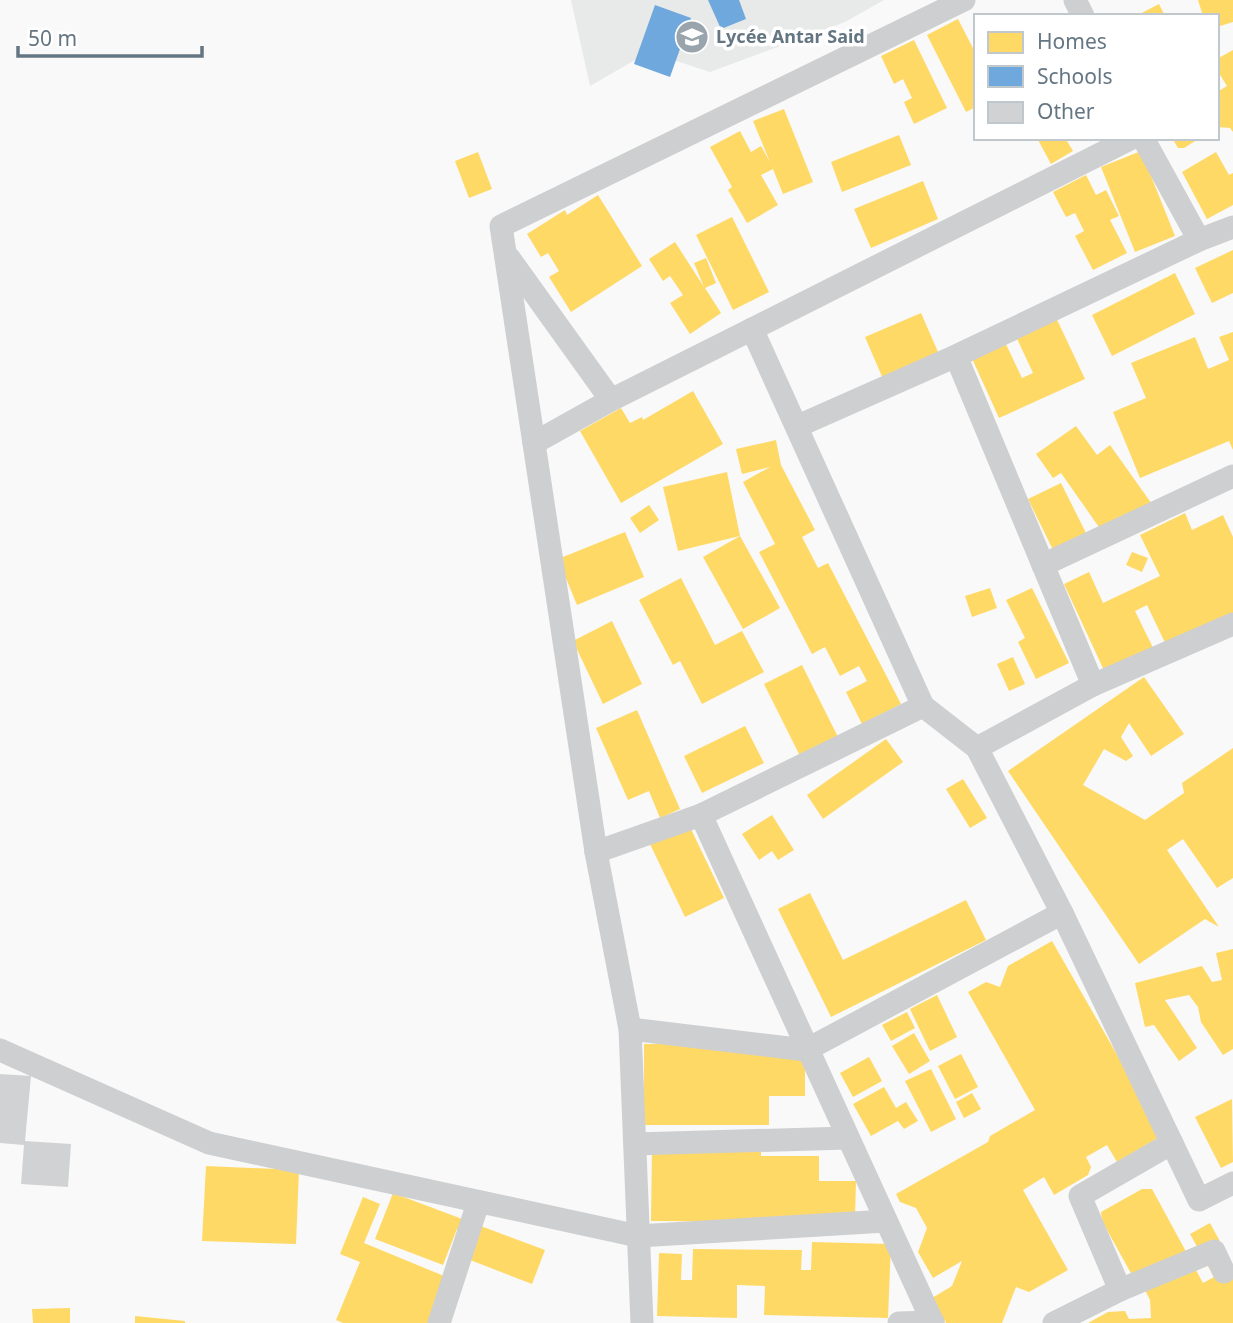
<svg xmlns="http://www.w3.org/2000/svg" width="1233" height="1323" font-family="'Noto Sans',sans-serif">
  <style>
    .built { fill: #e8e9e9 }
    .homes { fill: #ffd966 }
    .schools { fill: #6fa8dc }
    .building { fill: #d0d2d3 }
    .lines { fill: none; stroke-linecap: round; stroke-linejoin: round }
    .street { stroke: #cecfd0; stroke-width: 23 }
    .labels { text-anchor: middle; stroke-width: 7; stroke-linejoin: round; paint-order: stroke }
    .poi-label { font-size: 18px; font-weight: bold; fill: #657683; stroke: #fff; text-anchor: start }
  </style>
  <rect width="100%" height="100%" fill="#f9f9f9"/>
  <polygon class="built" points="571,0 884,0 845,22 710,72 649,52 590,86"/>
  <g class="homes">
    <polygon points="1198,0 1233,0 1233,22 1217,27 1217,16 1203,16"/>
    <polygon points="1159,4 1165,16 1136,16"/>
    <polygon points="958,19 976,54 976,107 966,112 927,35"/>
    <polygon points="914,40 947,108 914,124 904,102 912,98 903,79 894,84 881,56"/>
    <polygon points="1233,50 1233,132 1230,128 1217,127 1217,92 1227,86 1217,70 1217,59"/>
    <polygon points="784,109 813,182 783,194 773,169 761,175 778,205 747,223 728,190 732,187 710,147 740,131 751,152 761,146 770,162 753,121"/>
    <polygon points="899,135 911,165 842,192 831,162"/>
    <polygon points="1037,138 1073,138 1067,141 1073,151 1051,164"/>
    <polygon points="1172,138 1200,138 1184,148 1178,148"/>
    <polygon points="1141,151 1175,236 1135,252 1101,167"/>
    <polygon points="478,152 492,189 469,198 455,161"/>
    <polygon points="1216,152 1229,175 1233,173 1233,205 1207,219 1182,172"/>
    <polygon points="1086,175 1096,195 1106,190 1119,216 1110,220 1127,253 1093,270 1075,236 1084,231 1075,213 1066,217 1053,192"/>
    <polygon points="923,181 938,219 871,248 854,209"/>
    <polygon points="598,195 642,266 571,312 549,277 559,271 548,253 541,257 527,234 565,210 567,215"/>
    <polygon points="732,217 769,292 733,310 696,235"/>
    <polygon points="675,242 704,287 694,263 706,258 716,283 705,288 721,313 690,334 670,303 683,295 670,276 663,281 649,259"/>
    <polygon points="1233,250 1233,293 1212,303 1195,268"/>
    <polygon points="1175,273 1195,314 1112,356 1092,315"/>
    <polygon points="1052,309 1085,379 999,418 970,354 1003,338 1022,378 1033,373 1012,328"/>
    <polygon points="921,313 942,361 886,386 865,337"/>
    <polygon points="1233,332 1233,450 1229,441 1140,478 1113,412 1146,398 1131,363 1195,337 1208,369 1229,360 1219,337"/>
    <polygon points="693,391 723,444 621,503 580,431 621,408 630,423 642,417 643,420"/>
    <polygon points="1076,426 1097,455 1110,445 1154,507 1108,540 1061,473 1053,478 1036,454"/>
    <polygon points="776,440 781,465 815,530 802,537 818,568 828,563 901,704 862,724 846,692 867,681 859,666 840,676 825,647 812,654 759,552 775,544 743,482 770,467 742,474 736,449"/>
    <polygon points="727,472 740,536 780,608 743,629 703,557 740,536 678,551 663,487"/>
    <polygon points="1061,483 1092,545 1059,562 1028,499"/>
    <polygon points="649,505 659,520 640,533 630,518"/>
    <polygon points="1185,513 1192,530 1223,515 1233,537 1233,628 1169,651 1147,605 1135,611 1157,656 1108,679 1064,584 1089,572 1103,603 1160,576 1140,535"/>
    <polygon points="625,532 644,577 577,605 558,559"/>
    <polygon points="1132,552 1148,558 1142,572 1126,565"/>
    <polygon points="681,578 715,645 742,631 764,672 702,704 680,661 673,665 639,600"/>
    <polygon points="990,588 997,608 972,617 965,596"/>
    <polygon points="1032,588 1069,663 1036,679 1018,642 1025,638 1006,600"/>
    <polygon points="612,621 642,684 603,704 573,641"/>
    <polygon points="1013,657 1025,684 1009,691 997,664"/>
    <polygon points="802,665 838,737 800,756 764,684"/>
    <polygon points="1144,677 1184,734 1151,756 1129,723 1121,737 1133,756 1126,761 1104,749 1083,785 1145,820 1184,793 1182,783 1233,748 1233,878 1217,888 1183,839 1167,850 1219,927 1205,919 1139,964 1008,771"/>
    <polygon points="637,710 680,809 660,818 649,791 628,800 596,728"/>
    <polygon points="745,726 764,763 702,793 684,756"/>
    <polygon points="886,739 903,762 823,819 807,795"/>
    <polygon points="963,779 987,818 970,828 946,789"/>
    <polygon points="772,815 794,850 778,860 772,851 759,860 742,834"/>
    <polygon points="689,825 724,898 685,917 650,844"/>
    <polygon points="810,893 843,960 966,900 986,940 831,1017 778,909"/>
    <polygon points="1052,941 1163,1135 1117,1162 1107,1145 1086,1157 1091,1167 1088,1175 1054,1195 1044,1177 1023,1190 1068,1270 1029,1292 1016,1287 1002,1323 946,1323 932,1298 952,1286 962,1261 933,1278 918,1252 927,1228 916,1208 900,1202 896,1194 988,1142 990,1136 1035,1110 968,992 986,982 1000,987 1008,966"/>
    <polygon points="1233,949 1233,1049 1223,1055 1201,1022 1198,1007 1189,995 1165,1000 1197,1048 1179,1061 1154,1025 1145,1027 1135,983 1202,966 1212,982 1222,980 1216,953"/>
    <polygon points="937,995 957,1037 930,1051 910,1009"/>
    <polygon points="907,1012 915,1028 891,1041 882,1025"/>
    <polygon points="914,1033 930,1061 909,1074 892,1046"/>
    <polygon points="644,1044 805,1044 805,1096 769,1096 769,1125 644,1125"/>
    <polygon points="961,1054 978,1087 955,1099 938,1066"/>
    <polygon points="869,1057 882,1081 853,1097 840,1073"/>
    <polygon points="931,1069 956,1119 931,1132 905,1081"/>
    <polygon points="884,1087 896,1108 906,1102 918,1121 904,1129 898,1121 871,1136 853,1104"/>
    <polygon points="972,1093 981,1109 964,1118 956,1102"/>
    <polygon points="1232,1099 1233,1162 1221,1168 1195,1117"/>
    <polygon points="652,1146 761,1147 761,1156 819,1156 819,1181 856,1181 855,1218 828,1222 651,1221"/>
    <polygon points="206,1166 299,1170 296,1244 202,1241"/>
    <polygon points="1142,1189 1152,1189 1203,1283 1214,1277 1190,1234 1210,1223 1229,1258 1233,1277 1233,1323 1088,1323 1108,1312 1125,1311 1129,1319 1151,1318 1150,1300 1142,1284 1137,1284 1102,1221 1101,1212"/>
    <polygon points="393,1193 545,1250 532,1284 465,1258 473,1235 457,1229 443,1265 375,1239"/>
    <polygon points="363,1197 380,1204 364,1243 461,1283 445,1323 343,1323 336,1320 360,1262 340,1254"/>
    <polygon points="812,1242 891,1244 888,1318 764,1315 765,1286 737,1285 737,1318 657,1316 659,1253 682,1254 681,1280 692,1280 693,1249 802,1250 801,1270 811,1270"/>
    <polygon points="70,1308 70,1323 33,1323 32,1309"/>
    <polygon points="135,1316 185,1321 185,1323 135,1323"/>
  </g>
  <g class="schools">
    <polygon points="708,0 739,0 746,19 721,29"/>
    <polygon points="655,5 691,18 670,77 634,64"/>
  </g>
  <polygon class="building" points="0,1074 31,1076 25,1141 71,1144 68,1187 21,1184 24,1145 0,1143"/>
  <g class="lines">
    <g class="street">
      <polyline points="1075,0 1083,16"/>
      <polyline points="1143,138 1199,240"/>
      <polyline points="509,258 611,400"/>
      <polyline points="752,329 923,706 977,748 1062,913 1199,1200 1233,1183"/>
      <polyline points="956,356 1093,685"/>
      <polyline points="798,426 956,356 1199,240 1233,227"/>
      <polyline points="534,443 611,400 1132,138"/>
      <polyline points="1043,565 1233,476"/>
      <polyline points="977,748 1093,685 1233,624"/>
      <polyline points="701,815 933,1323"/>
      <polyline points="596,852 701,815 923,706"/>
      <polyline points="630,1029 806,1050 1062,913"/>
      <polyline points="0,1050 209,1143 638,1236 886,1221"/>
      <polyline points="635,1144 847,1138"/>
      <polyline points="1120,1290 1080,1196 1172,1143"/>
      <polyline points="439,1323 478,1203"/>
      <polyline points="642,1323 630,1029 596,852 501,226 964,0"/>
      <polyline points="899,1323 933,1322"/>
      <polyline points="1054,1323 1120,1290 1214,1251 1224,1272"/>
    </g>
  </g>
  <defs>
    <symbol id="school-disc" viewBox="-11 -11 22 22"><circle r="9.5" fill="#99a4ac" stroke="#fff"/><path d="M0-5L7-2L0 1L-7-2ZM-4 1L0 2.5L4 1V4Q0 6-4 4Z" fill="#fff"/></symbol>
  </defs>
  <g fill-rule="evenodd">
    <use href="#school-disc" x="673" y="18" width="38" height="38"/>
  </g>
  <g class="labels">
    <g class="poi-label">
      <text x="716" y="43">Lycée Antar Said</text>
    </g>
  </g>
  <rect x="974" y="14" width="245" height="126" fill="#ffffff" stroke="#c1c8cd" stroke-width="2"/>
  <rect x="988" y="32" width="35" height="21" fill="#ffd966" stroke="#c1c8cd" stroke-width="2"/>
  <text x="1037" y="49" font-size="21" fill="#657683">Homes</text>
  <rect x="988" y="66" width="35" height="21" fill="#6fa8dc" stroke="#c1c8cd" stroke-width="2"/>
  <text x="1037" y="84" font-size="21" fill="#657683">Schools</text>
  <rect x="988" y="102" width="35" height="21" fill="#d0d2d3" stroke="#c1c8cd" stroke-width="2"/>
  <text x="1037" y="119" font-size="21" fill="#657683">Other</text>
  <path d="M18 46v10h184v-10" fill="none" stroke="#657683" stroke-width="3.5"/>
  <text x="28" y="46" font-size="21" fill="#657683" stroke="#ffffff" stroke-width="5" paint-order="stroke">50 m</text>
</svg>
